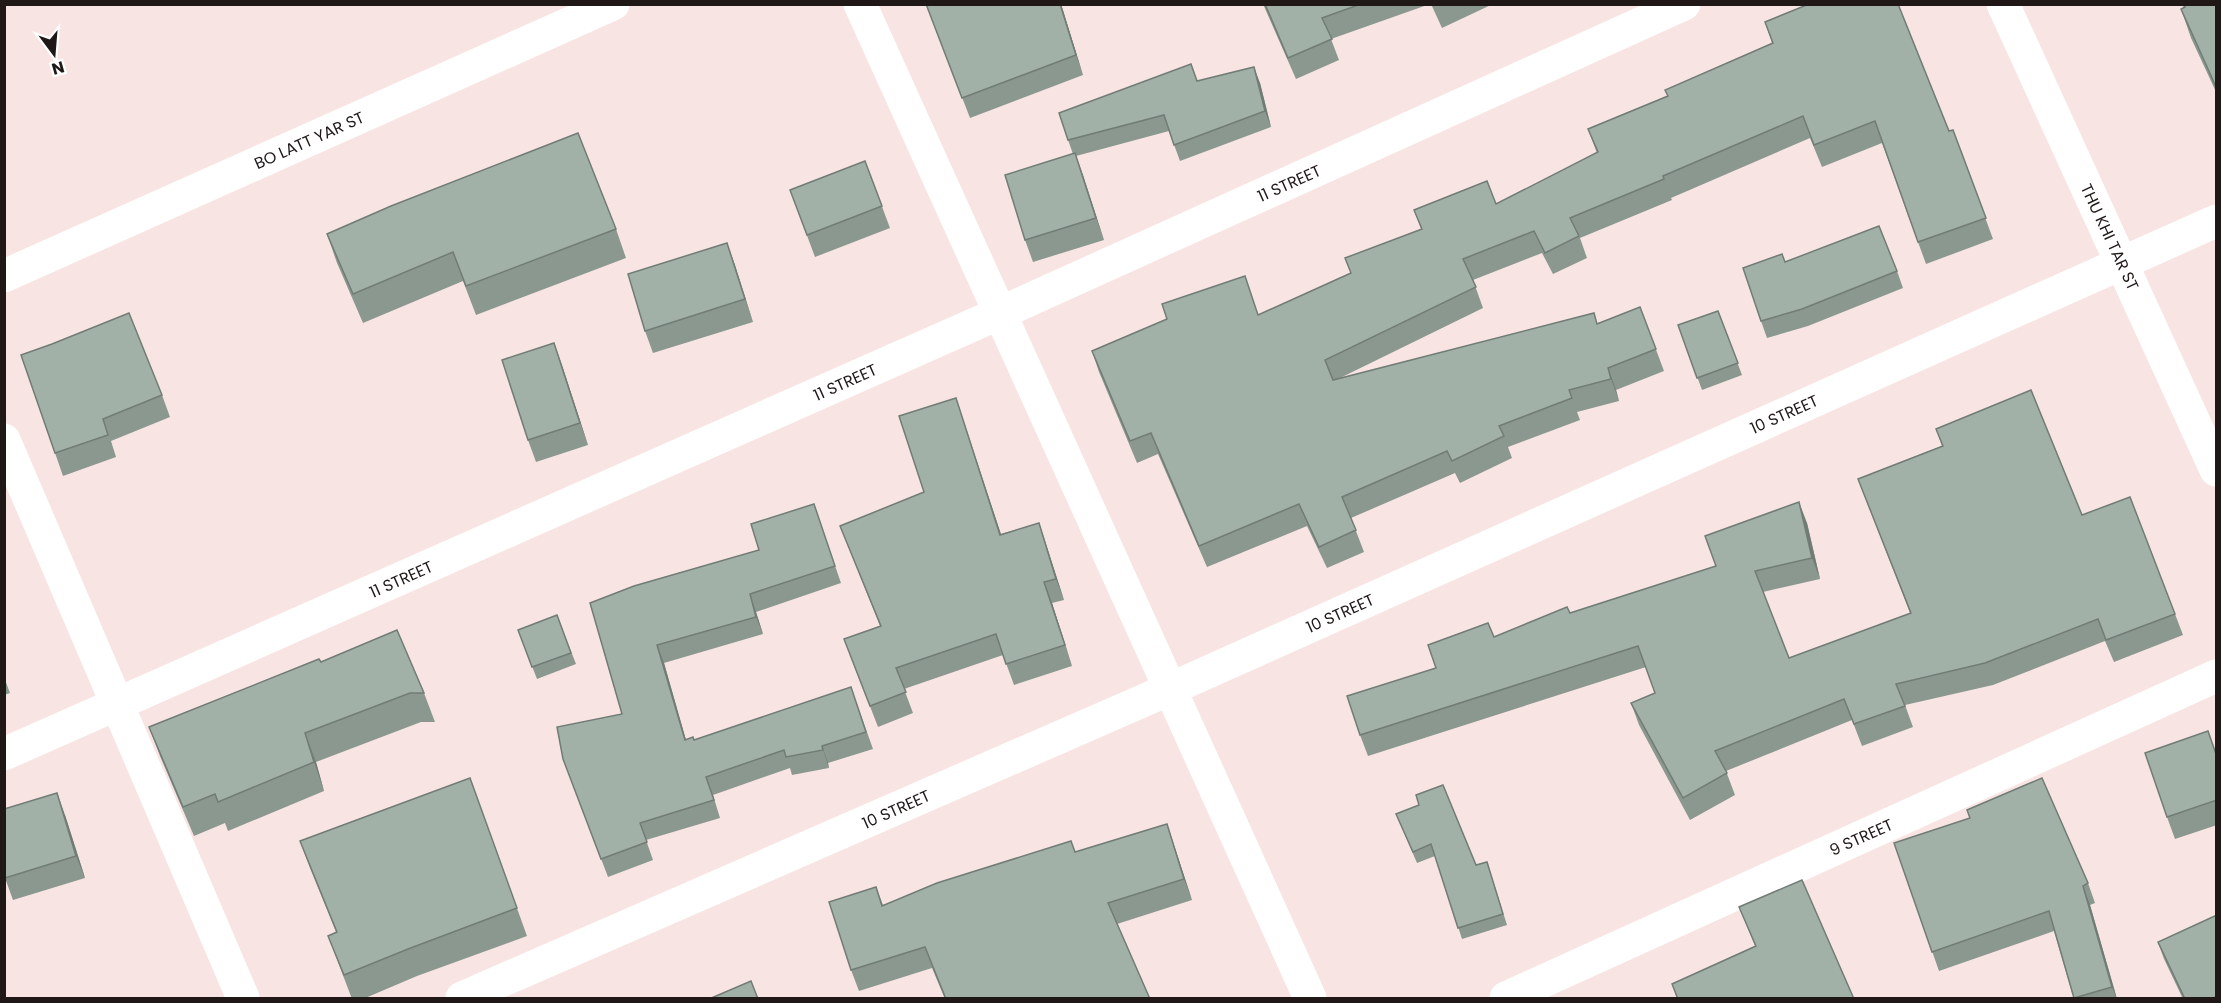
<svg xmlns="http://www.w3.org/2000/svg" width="2221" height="1003" font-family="Poppins,sans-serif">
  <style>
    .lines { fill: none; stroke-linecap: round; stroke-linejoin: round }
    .street { stroke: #fff; stroke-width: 33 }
    .secondary { stroke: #fff; stroke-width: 33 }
    .wall { fill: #8b9890 }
    .shaded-wall { fill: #717c76 }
    .building { fill: #a2b1a8; stroke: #717c76; stroke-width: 1.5 }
    .labels { text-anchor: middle; stroke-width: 4.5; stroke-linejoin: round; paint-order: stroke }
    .street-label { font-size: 16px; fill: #1f1817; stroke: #fff }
  </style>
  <rect width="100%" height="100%" fill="#f8e5e3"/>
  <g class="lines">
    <g class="street">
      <polyline points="860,4 1310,998"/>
      <polyline points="4,276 613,4"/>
      <polyline points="4,440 243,998"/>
      <polyline points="4,754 1000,313 1684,4"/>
      <polyline points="462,998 1170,689 2216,221"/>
      <polyline points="1506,998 2216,676"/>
    </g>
    <polyline class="secondary" points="2003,4 2216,470"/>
  </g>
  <g class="wall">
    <polygon points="926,4 1061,4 1083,75 970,118"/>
    <polygon points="1263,4 1430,4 1331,39 1339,60 1296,79"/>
    <polygon points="1431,4 1493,4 1442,28"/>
    <polygon points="2182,4 2217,4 2217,94 2191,38 2181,9 2184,8"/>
    <polygon points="1765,22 1949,131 1953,130 1993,239 1926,264 1882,143 1822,167 1810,138 1671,198 1672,200 1580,238 1587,258 1553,274 1542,253 1473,280 1483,308 1338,379 1598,323 1640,307 1664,371 1616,390 1619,401 1577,412 1580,420 1508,447 1512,458 1460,483 1455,473 1351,518 1364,552 1327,568 1307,526 1207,567 1158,454 1137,463 1099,372 1092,351 1259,315 1350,274 1421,229 1414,210 1496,204 1597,153 1588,129 1667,96 1772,43"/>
    <polygon points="1197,81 1260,83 1271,127 1180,161 1169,131 1076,156 1104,240 1033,262 1025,240 1073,154 1068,140"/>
    <polygon points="865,161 890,228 815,257 790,190"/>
    <polygon points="616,229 626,258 476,315 463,281 363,323 337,263 327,234"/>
    <polygon points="727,243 753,322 653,353 645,331"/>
    <polygon points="1785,262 1897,271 1903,288 1808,326 1767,338 1761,321"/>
    <polygon points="1718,311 1742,375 1702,390 1678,325"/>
    <polygon points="554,343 588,445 536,462 528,440"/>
    <polygon points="21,355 162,395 170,417 111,441 116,457 63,476"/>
    <polygon points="956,398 1001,534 1039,523 1064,600 1052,603 1072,666 1014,685 1003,655 904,689 913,713 878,727 844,639 880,626 840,526 924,492"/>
    <polygon points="1936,429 2082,515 2175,614 2183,635 2114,662 2105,641 1993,685 1905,705 1913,727 1862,746 1852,720 1726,771 1735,795 1690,820 1639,725 1631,703 1655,693 1646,667 1368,756 1360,735 1436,668 1494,637 1716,566 1807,523 1820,579 1763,592 1789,658 1910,613 1858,479 1942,446"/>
    <polygon points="820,522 841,583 756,612 763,634 664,663 686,740 694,740 857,704 873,749 828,763 829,768 792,775 790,768 713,795 720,818 646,840 653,860 608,877 563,759 622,714 590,603 759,550"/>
    <polygon points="557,615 576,664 537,679 518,630"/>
    <polygon points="321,662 424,693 435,722 421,722 316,762 324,791 228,831 225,823 194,836 160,756 149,727"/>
    <polygon points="4,677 10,693 4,695"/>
    <polygon points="2208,731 2217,755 2217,825 2175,839 2167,817"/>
    <polygon points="470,778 527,936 417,976 363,999 352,999 328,936 336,932 310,868 300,841"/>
    <polygon points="1967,810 2088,883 2095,903 2090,905 2117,999 2074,999 2054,931 1939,971 1894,843 1970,818"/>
    <polygon points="1396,814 1476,865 1487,862 1507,925 1462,939 1435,856 1417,863"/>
    <polygon points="65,815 85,878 13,900 5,878"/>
    <polygon points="1167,824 1192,900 1117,924 1150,999 945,999 932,968 859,991 851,970 876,887 883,905 1075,852"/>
    <polygon points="1739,907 1854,999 1677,999 1672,984 1755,946"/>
    <polygon points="2217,915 2217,999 2183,999 2164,959 2158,942"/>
  </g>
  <g class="shaded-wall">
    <polygon points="1060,4 1061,4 1083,75 1076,55"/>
    <polygon points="1254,67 1260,83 1271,127 1265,111"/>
    <polygon points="1075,153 1083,175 1104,240 1096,218"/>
    <polygon points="727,243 735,265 753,322 745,299"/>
    <polygon points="554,343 562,365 588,445 580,423"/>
    <polygon points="1608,368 1616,390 1619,401 1611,379"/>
    <polygon points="956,398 963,420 1008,556 1000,535"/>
    <polygon points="1799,502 1807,523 1820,579 1812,558"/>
    <polygon points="1039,523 1046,544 1064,600 1056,579"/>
    <polygon points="1044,582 1052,603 1072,666"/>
    <polygon points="750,594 756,612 763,634 756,617"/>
    <polygon points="657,645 664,663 691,758 685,740"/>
    <polygon points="305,733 316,762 324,791 314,762"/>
    <polygon points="822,746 828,763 829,768 823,750"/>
    <polygon points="57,793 65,815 85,878 76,856"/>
    <polygon points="1167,824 1174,845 1192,900 1184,879"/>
    <polygon points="2083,886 2090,905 2117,999 2112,987"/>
  </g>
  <g class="building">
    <polygon points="926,4 1060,4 1076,55 962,98"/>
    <polygon points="1265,4 1361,4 1322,18 1332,39 1288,58"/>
    <polygon points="1809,4 1898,4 1949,131 1953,130 1986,218 1918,242 1875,121 1814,145 1803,116 1663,176 1664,179 1570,218 1579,236 1545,253 1534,231 1463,259 1476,287 1325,360 1333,380 1594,313 1597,324 1640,307 1656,349 1608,368 1611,379 1569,390 1572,398 1499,426 1504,436 1452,461 1447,451 1342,497 1356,530 1319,547 1299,504 1199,546 1151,433 1130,441 1092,351 1167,319 1162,304 1245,276 1258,315 1351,273 1345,258 1422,229 1414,210 1487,181 1496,204 1598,152 1588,129 1668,96 1665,90 1773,43 1765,22"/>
    <polygon points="2184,4 2217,4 2217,89 2181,9 2185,7"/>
    <polygon points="1191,64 1197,81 1254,67 1265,111 1174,145 1164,115 1068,140 1059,113"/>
    <polygon points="578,133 616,229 466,286 453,252 353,294 327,234 391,206"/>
    <polygon points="1075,153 1096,218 1025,240 1005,175"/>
    <polygon points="865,161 882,206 807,235 790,190"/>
    <polygon points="1879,226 1897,271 1802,309 1761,321 1743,268 1782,254 1785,262"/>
    <polygon points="727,243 745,299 645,331 628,274"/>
    <polygon points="1718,311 1738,363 1697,378 1678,325"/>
    <polygon points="129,313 162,395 103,419 108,435 55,453 21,355 52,344"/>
    <polygon points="554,343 580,423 528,440 502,360"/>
    <polygon points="2031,390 2082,515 2130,497 2175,614 2106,640 2098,619 1985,663 1896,684 1905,706 1854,724 1844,699 1715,751 1727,773 1683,798 1631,703 1655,693 1638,646 1360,735 1347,696 1436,668 1428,645 1488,623 1494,637 1567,607 1570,613 1716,566 1705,536 1799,502 1812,558 1755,571 1789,658 1911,613 1858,479 1943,446 1936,429"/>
    <polygon points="956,398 1000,535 1039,523 1056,579 1044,582 1065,645 1006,664 996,634 896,668 906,692 870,706 844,639 881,626 840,526 924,492 899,416"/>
    <polygon points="814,504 835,566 750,594 756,617 657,645 685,740 693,737 694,740 851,687 866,732 822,746 823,750 786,757 784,750 706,777 714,800 640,823 647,842 601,859 563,759 557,727 622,714 590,603 634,586 759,550 751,524"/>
    <polygon points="557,615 571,653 532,667 518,630"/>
    <polygon points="397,630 424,693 410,693 305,733 314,762 218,802 215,794 183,807 149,727 319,659 321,662"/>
    <polygon points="2208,731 2217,757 2217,800 2167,817 2145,753"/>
    <polygon points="470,778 517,908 408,949 344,975 328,936 337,932 300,841"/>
    <polygon points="2042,778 2088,883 2083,886 2112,987 2074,998 2049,911 1932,952 1894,843 1970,818 1967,810"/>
    <polygon points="1443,785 1476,865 1487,862 1503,914 1458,928 1431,844 1413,852 1396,814 1419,805 1416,795"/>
    <polygon points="57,793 76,856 5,878 4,809"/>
    <polygon points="1167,824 1184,879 1108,903 1150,999 946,999 925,947 851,970 829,902 876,887 882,906 937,883 1071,841 1075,852"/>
    <polygon points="1802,880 1854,999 1678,999 1672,984 1756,946 1739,907"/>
    <polygon points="2217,915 2217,996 2212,999 2185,999 2158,942"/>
    <polygon points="751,981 758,999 709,999"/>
  </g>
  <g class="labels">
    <g class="street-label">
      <text transform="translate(309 140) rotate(-24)" y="6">BO LATT YAR ST</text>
      <text transform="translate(1289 183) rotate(-24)" y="6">11 STREET</text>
      <text transform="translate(2110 237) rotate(65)" y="6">THU KHI TAR ST</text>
      <text transform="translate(845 382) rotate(-24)" y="6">11 STREET</text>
      <text transform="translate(1784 414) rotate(-24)" y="6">10 STREET</text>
      <text transform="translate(401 579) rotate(-24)" y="6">11 STREET</text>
      <text transform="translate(1340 613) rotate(-24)" y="6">10 STREET</text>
      <text transform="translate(896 809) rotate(-24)" y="6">10 STREET</text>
      <text transform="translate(1861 837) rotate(-24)" y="6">9 STREET</text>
    </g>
  </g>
  <rect width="2221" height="1003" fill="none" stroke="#1f1817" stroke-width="12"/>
  <g transform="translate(54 54) rotate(164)" stroke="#ffffff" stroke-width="4.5" paint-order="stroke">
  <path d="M0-4.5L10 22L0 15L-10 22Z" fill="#1f1817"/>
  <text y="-9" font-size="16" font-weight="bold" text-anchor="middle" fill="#1f1817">N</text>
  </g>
</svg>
